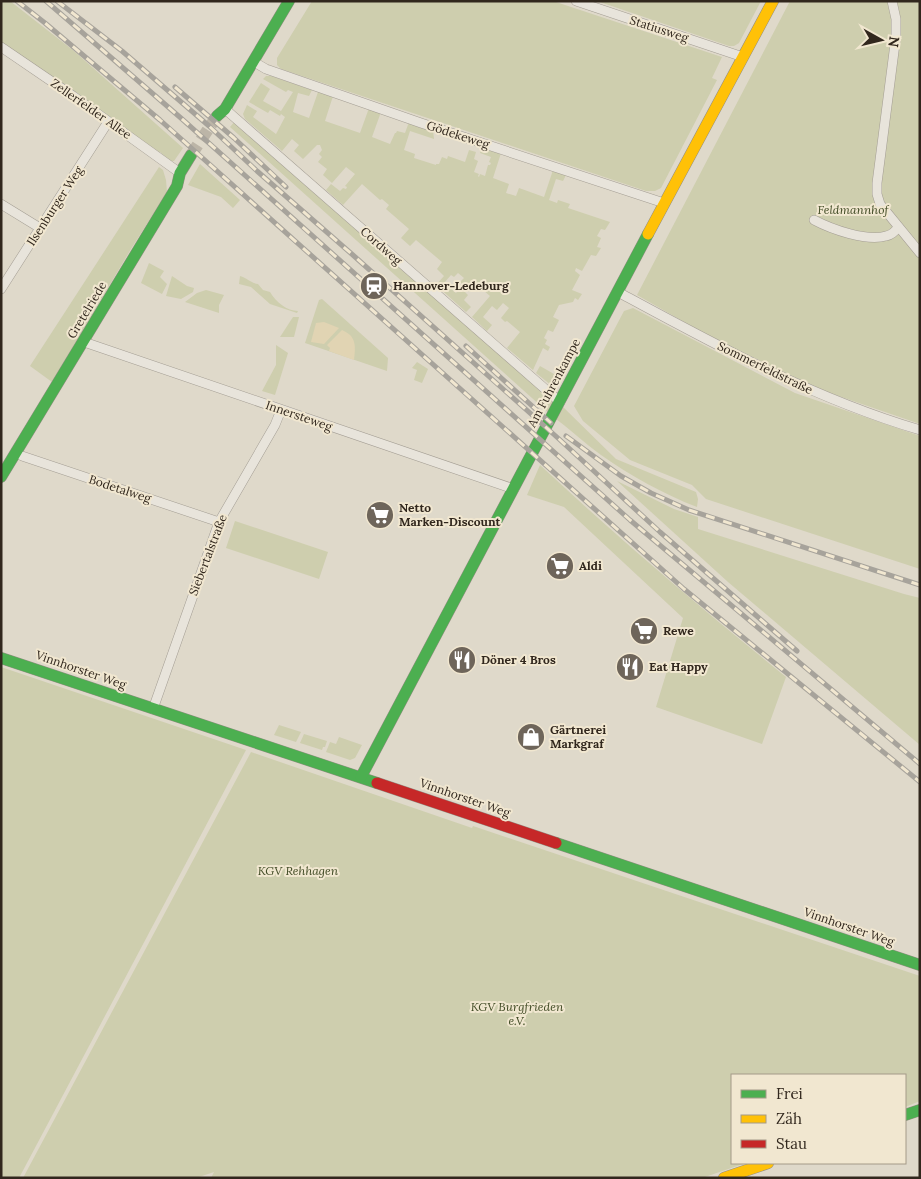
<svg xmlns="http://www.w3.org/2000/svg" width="921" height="1179" font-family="Lora,serif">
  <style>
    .green { fill: #ceceae; fill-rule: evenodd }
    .sand { fill: #e1d4b3 }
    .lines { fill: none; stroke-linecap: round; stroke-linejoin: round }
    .secondary-tunnel { stroke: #bcb5a7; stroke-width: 12; stroke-dasharray: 12 6; stroke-linecap: butt }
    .street-casing { stroke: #a49e94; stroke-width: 10 }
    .fast-casing { stroke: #948e84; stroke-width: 12 }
    .slow-casing { stroke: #948e84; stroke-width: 12 }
    .jam-casing { stroke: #948e84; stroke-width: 12 }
    .street { stroke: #e8e4db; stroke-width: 9 }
    .fast { stroke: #4caf50; stroke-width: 11 }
    .slow { stroke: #ffc107; stroke-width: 11 }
    .jam { stroke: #c62828; stroke-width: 11 }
    .rail-casing { stroke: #a7a39b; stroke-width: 5 }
    .rail { stroke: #f1e7d0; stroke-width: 3; stroke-dasharray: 9; stroke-linecap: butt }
    .labels { text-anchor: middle; stroke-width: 4; stroke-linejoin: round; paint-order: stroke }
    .street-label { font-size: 12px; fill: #31271d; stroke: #f1e7d0 }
    .park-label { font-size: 12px; font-style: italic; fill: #424c26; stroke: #f1e7d0 }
    .poi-label { font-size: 12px; font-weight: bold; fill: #31271d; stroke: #f1e7d0; text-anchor: start }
  </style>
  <rect width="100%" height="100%" fill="#dfd9ca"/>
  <g class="green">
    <polygon points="1,1 10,1 74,51 183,148 174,161 170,161 160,152 157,156 1,44"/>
    <polygon points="312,1 553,1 722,57 712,78 717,80 661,188 655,191 646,191 281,69 277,65 277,58"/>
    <polygon points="597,1 761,1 739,43 734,46 729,46"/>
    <polygon points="790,1 920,1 920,424 821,390 707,335 637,295"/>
    <path d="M266 76H271L312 90 309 96 298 93 293 112 309 118 318 92 333 96 325 121 360 133 369 108 381 112 372 137 390 144 395 133H396L397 131 405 133 409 122 433 130 434 139 410 131 404 150 415 154 414 158 436 165V164H439L442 157 447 159 448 156 465 162 469 150 476 152 474 159 478 161 474 172 479 174 478 176 479 177 480 174 485 176 488 165H490L491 163 489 162 491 157 480 153 482 147 501 153 493 178 509 184 506 193 516 196 519 188 544 197 553 170 566 175 563 181 556 179 549 200 557 203 558 200 570 204 568 208 610 222 605 230 601 229 597 236 601 238 597 247 601 248 596 256 591 255 582 271 576 268 575 271 580 275 572 290 582 294 578 300 575 298 573 302 559 305 553 317 559 320 553 332 548 330 544 338 547 340 545 344 550 347 548 351 543 348 533 370 507 348 520 332 507 321 505 322 501 318 509 308 503 303 497 310 492 306 483 317 492 325 487 331 472 317 490 296 483 290 486 286 480 282 476 286 473 283 465 292 468 295 464 300 471 307 466 312 436 285 444 276 437 269 442 262 416 240 410 246 401 238 409 229 386 209 389 205 382 199 380 200 362 184 343 205 326 190 331 184 340 191 343 188 346 189 347 187 345 186 355 174 346 167 332 183 323 175 327 169 318 162 322 157 319 154 322 150 320 145H317L303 159 294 151 299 145 292 139 282 151 245 119 243 114 247 105 257 111 253 117 276 134 285 117 281 114 280 116 270 110 268 113 249 102 261 83 270 89 263 101 281 111 293 92 288 90 286 92 263 79ZM458 273 464 278 460 282 463 285 456 293 444 283 451 275 454 277Z"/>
    <path d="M236 120 560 404 616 459 696 492 698 499 697 507C663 494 631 476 601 455 584 443 569 428 552 416L230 127Z"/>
    <polygon points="200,164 240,200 233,208 221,197 188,185"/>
    <polygon points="159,167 163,170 166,180 167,192 131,249 52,382 30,366"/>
    <polygon points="149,263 164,271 160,277 167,284 162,294 141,283"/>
    <polygon points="172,276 187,286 194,288 193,292 181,299 166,296"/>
    <path d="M240 276C247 278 251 283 258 284L263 290 270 292C276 302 287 311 298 311L297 313 270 304 251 287 239 284Z"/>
    <polygon points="206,290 224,295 219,305 219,313 185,302 197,293"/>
    <polygon points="322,299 388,358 387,371 305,343 319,300"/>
    <polygon points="633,308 795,393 920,436 920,569 706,499 692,485 630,460 583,421 574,406 624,311"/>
    <polygon points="293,317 299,317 294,337 280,337"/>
    <polygon points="276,345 288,353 275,395 262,391 276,365"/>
    <polygon points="417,362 428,369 422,383 414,380 417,370 412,368"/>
    <polygon points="540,366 554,374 556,371 561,373 556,384 551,385 536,373"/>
    <path d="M540 465C619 539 702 609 786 677L762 744 656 707 683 618 564 507 527 495Z"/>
    <polygon points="617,481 674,509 698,517 698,529 904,594 920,598 920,745 728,582"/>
    <polygon points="235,521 328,552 319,579 226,548"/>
    <polygon points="1,667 246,750 19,1178 1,1178"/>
    <polygon points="279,725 301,732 296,742 274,735"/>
    <polygon points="304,734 327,741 325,747 323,747 322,750 300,743"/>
    <polygon points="339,737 362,745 355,758 350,760 326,752 330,742 336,744"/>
    <polygon points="251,752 472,828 473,826 920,976 920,1101 905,1107 905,1075 732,1075 732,1163 746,1163 702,1178 211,1178 214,1172 196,1178 23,1178"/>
  </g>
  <g class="sand">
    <polygon points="324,322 339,328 324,344 311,342 316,323"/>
    <path d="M342 330C356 336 356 345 354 360L329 351 330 348 327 345Z"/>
  </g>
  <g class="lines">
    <polyline class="secondary-tunnel" points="191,155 217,116"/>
    <defs>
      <g id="street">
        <polyline points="576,1 743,57"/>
        <polyline points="892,1 896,19 896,36 877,183 877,194 880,204 920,253"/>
        <polyline points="1,47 73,96 180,173"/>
        <polyline points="254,62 266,69 421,123 664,203"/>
        <polyline points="225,109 560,402"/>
        <polyline points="1,204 40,228"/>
        <path d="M814 220C831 229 867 242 886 236 892 235 895 232 898 227"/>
        <polyline points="1,289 108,122"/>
        <path d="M618 292C716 345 812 398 920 430"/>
        <polyline points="84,342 514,489"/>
        <polyline points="22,456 219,522"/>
        <polyline points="153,709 219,522 275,425 281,410"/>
      </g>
      <g id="fast">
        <polyline points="217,116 225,109 289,1"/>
        <polyline points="1,477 177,186 180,173 191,155"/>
        <polyline points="1,658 377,783"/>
        <polyline points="361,777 648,234"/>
        <polyline points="556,843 920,965"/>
        <polyline points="905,1115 920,1110"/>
      </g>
      <g id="slow">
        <polyline points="648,234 773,1"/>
        <polyline points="724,1178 768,1163"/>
      </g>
      <polyline id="jam" points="377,783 556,843"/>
    </defs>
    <use href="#street" class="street-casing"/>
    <use href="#fast" class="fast-casing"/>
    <use href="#slow" class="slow-casing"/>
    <use href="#jam" class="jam-casing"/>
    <use href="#street" class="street"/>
    <use href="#fast" class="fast"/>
    <use href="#slow" class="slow"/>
    <use href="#jam" class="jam"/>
    <defs>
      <g id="rail">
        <polyline points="17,1 45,23 160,120 684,589 920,782"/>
        <polyline points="46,1 182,119 630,520 920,764"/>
        <polyline points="57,1 122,51 209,126 257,171 354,256 559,439 660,532 797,651"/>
        <polyline points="175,87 234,138 286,187"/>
        <polyline points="466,346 551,423"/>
        <polyline points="566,436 621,476 651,493 689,510 920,585"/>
      </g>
    </defs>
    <use href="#rail" class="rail-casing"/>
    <use href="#rail" class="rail"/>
  </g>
  <defs>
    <symbol id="station-disc" viewBox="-11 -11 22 22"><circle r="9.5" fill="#6e655a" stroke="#f1e7d0"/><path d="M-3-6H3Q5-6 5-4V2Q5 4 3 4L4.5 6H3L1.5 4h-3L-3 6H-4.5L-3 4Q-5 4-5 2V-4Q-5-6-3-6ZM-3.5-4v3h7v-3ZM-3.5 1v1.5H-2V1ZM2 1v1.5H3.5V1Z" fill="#fff"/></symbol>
    <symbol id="supermarket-disc" viewBox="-11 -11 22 22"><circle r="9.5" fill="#6e655a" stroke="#f1e7d0"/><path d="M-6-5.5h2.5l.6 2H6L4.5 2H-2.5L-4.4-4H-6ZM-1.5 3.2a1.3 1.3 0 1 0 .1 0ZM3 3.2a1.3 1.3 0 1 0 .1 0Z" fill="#fff"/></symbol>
    <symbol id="restaurant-disc" viewBox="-11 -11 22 22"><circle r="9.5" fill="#6e655a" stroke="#f1e7d0"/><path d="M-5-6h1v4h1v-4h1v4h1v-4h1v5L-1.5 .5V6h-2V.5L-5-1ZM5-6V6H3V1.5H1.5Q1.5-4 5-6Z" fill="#fff"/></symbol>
    <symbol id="shop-disc" viewBox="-11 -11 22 22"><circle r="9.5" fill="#6e655a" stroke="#f1e7d0"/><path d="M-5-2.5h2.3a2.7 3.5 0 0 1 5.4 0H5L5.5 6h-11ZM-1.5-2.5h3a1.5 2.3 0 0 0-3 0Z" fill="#fff"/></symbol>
  </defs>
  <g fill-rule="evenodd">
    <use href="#station-disc" x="358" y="270" width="32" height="32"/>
    <use href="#supermarket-disc" x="364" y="499" width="32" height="32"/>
    <use href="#supermarket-disc" x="544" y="550" width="32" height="32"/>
    <use href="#supermarket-disc" x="628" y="615" width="32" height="32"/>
    <use href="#restaurant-disc" x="446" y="644" width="32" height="32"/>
    <use href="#restaurant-disc" x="614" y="651" width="32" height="32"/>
    <use href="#shop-disc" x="515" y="721" width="32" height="32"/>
  </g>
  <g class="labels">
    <g class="street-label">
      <text transform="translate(659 29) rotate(18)" y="4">Statiusweg</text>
      <text transform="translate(91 109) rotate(35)" y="4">Zellerfelder Allee</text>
      <text transform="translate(458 135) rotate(18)" y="4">Gödekeweg</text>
      <text transform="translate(55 206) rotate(-57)" y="4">Ilsenburger Weg</text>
      <text transform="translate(381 246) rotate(41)" y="4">Cordweg</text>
      <text transform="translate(87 310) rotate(-59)" y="4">Gretelriede</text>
      <text transform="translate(765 368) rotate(26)" y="4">Sommerfeldstraße</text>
      <text transform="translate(554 383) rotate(-62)" y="4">Am Fuhrenkampe</text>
      <text transform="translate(299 416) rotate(19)" y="4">Innersteweg</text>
      <text transform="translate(120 489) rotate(18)" y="4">Bodetalweg</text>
      <text transform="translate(208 555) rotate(-69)" y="4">Siebertalstraße</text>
      <text transform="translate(81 670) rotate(19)" y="4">Vinnhorster Weg</text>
      <text transform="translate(465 798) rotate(19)" y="4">Vinnhorster Weg</text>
      <text transform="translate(849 927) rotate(19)" y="4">Vinnhorster Weg</text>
    </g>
    <g class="park-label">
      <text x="853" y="214">Feldmannhof</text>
      <text x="298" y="875">KGV Rehhagen</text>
      <text x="517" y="1011">KGV Burgfrieden<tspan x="517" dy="14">e.V.</tspan></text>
    </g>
    <g class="poi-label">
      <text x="393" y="290">Hannover-Ledeburg</text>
      <text x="399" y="512">Netto<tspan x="399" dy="14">Marken-Discount</tspan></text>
      <text x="579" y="570">Aldi</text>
      <text x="663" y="635">Rewe</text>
      <text x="481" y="664">Döner 4 Bros</text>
      <text x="649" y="671">Eat Happy</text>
      <text x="550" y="734">Gärtnerei<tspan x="550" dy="14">Markgraf</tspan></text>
    </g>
  </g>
  <rect width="921" height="1179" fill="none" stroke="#31271d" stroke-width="5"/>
  <rect x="731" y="1074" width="175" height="90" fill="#f1e7d0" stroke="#a49a88"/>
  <rect x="741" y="1090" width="25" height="8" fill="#4caf50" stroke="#a49a88"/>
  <text x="776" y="1099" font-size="15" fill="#31271d">Frei</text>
  <rect x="741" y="1115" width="25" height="8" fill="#ffc107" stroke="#a49a88"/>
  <text x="776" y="1124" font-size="15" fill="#31271d">Zäh</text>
  <rect x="741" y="1140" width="25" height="8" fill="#c62828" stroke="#a49a88"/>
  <text x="776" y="1149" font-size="15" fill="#31271d">Stau</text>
  <g transform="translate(881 40) rotate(98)" stroke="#f1e7d0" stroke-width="4" paint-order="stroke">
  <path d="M0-4L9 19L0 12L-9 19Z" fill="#31271d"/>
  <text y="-8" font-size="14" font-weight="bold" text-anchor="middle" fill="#31271d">N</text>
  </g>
</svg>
